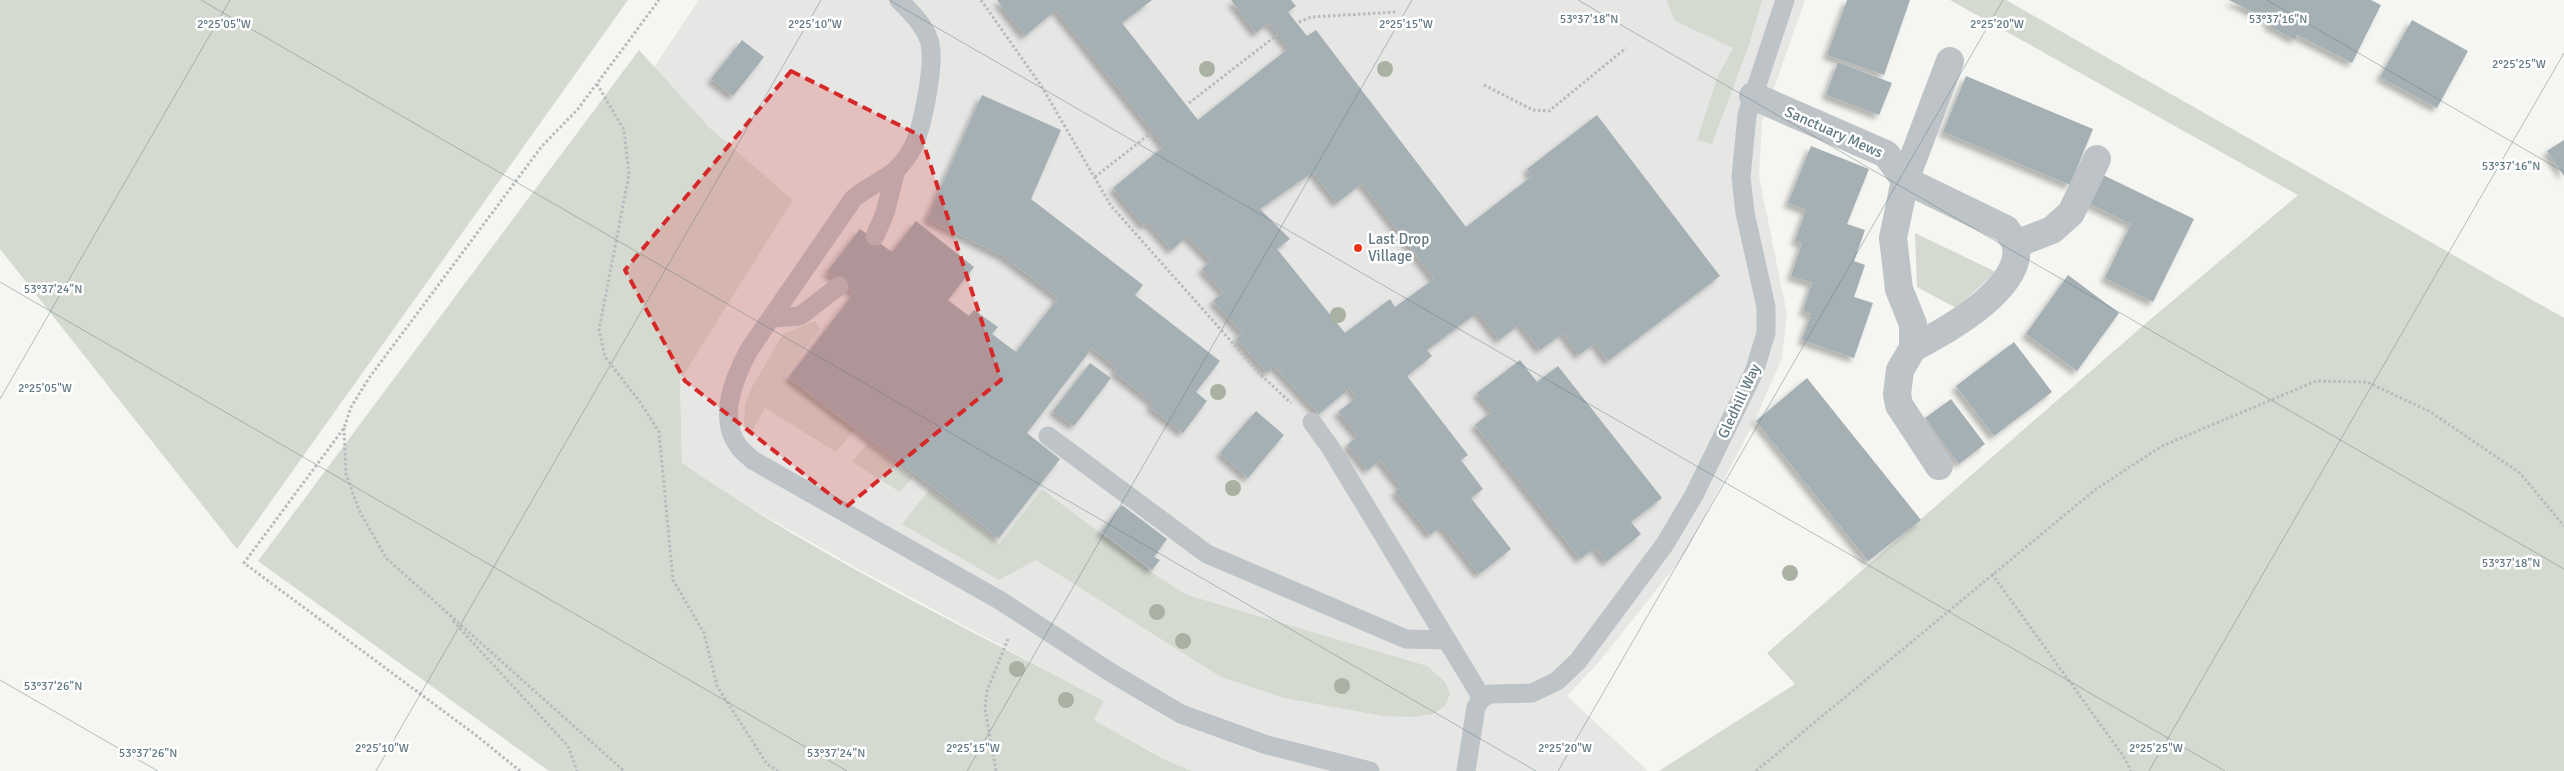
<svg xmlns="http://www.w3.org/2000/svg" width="2564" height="771" font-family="Signika,sans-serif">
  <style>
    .built { fill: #e6e6e4 }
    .green { fill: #d5dad0 }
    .building { fill: #a5b0b5; fill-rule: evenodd; filter: url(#shadow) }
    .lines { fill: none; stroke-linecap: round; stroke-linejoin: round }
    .path { stroke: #b7bbbd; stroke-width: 3; stroke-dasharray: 2.5 2.5; stroke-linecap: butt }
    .service { stroke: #bdc3c6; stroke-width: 19 }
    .minor { stroke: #bdc3c6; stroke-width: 28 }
    .tree { fill: #a8b1a2 }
    .marked { fill: #d62828; fill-opacity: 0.2; stroke: #d62828; stroke-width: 4; stroke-dasharray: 10 6; stroke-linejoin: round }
    .ticks { fill: none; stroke: #627984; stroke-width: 1; stroke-opacity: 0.45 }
    .poi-dot { fill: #eb341b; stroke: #fff; stroke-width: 2 }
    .labels { text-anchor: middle; stroke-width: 5; stroke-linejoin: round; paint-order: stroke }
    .street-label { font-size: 15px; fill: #627984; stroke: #fff }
    .poi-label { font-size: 15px; fill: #627984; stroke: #fff; text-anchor: start }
    .ticks-label { font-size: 12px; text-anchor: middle; fill: #627984; stroke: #fff; stroke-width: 5; stroke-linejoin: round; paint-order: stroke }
  </style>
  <defs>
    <filter id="shadow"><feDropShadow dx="-4.5" dy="4.5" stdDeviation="2.5" flood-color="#0004"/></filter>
  </defs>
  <rect width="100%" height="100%" fill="#f5f5f1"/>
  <polygon class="built" points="699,0 1805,0 1762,122 1759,176 1787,314 1782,358 1754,422 1685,554 1598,663 1567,696 1648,771 1192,771 1165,759 1094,720 1104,701 860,570 728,495 682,463 680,381 793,200 710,128 654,67"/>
  <g class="green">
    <polygon points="0,0 628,0 237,549 0,249"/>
    <polygon points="1666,0 1762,0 1750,42 1712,144 1697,140 1717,78 1733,48 1675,21"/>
    <polygon points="1950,0 2006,0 2564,318 2564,771 1659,771 1795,684 1767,653 2145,324 2298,195"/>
    <path d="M639 50 710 128 793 200 680 381 682 463C814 555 962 625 1104 701L1094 720 1164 759 1192 771H549L258 561Z"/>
    <polygon points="1915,233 1996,272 1956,308 1917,287"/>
    <polygon points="815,321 820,329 784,377 854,430 836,452 765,408 752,431 744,426 745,405 752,387 783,334"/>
    <polygon points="868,443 912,478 900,492 852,462"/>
    <polygon points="1042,489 1157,576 1187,595 1427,666 1445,682 1450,694 1445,706 1433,714 1413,717 1383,716 1284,698 1221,677 1036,560 999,580 902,524 929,490 999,544"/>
  </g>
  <g class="building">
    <path d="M997 0H1152L1122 23 1198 120 1289 48 1269 23 1256 33 1231 0H1291L1296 6 1288 12 1307 36 1316 30 1466 227 1532 176 1527 169 1597 115 1720 276 1608 361 1595 343 1579 355 1563 333 1540 350 1520 324 1499 340 1478 312 1427 350 1432 356 1407 376 1468 455 1461 460 1483 489 1471 498 1511 549 1479 574 1441 526 1430 535 1395 492 1401 487 1380 460 1368 470 1347 445 1358 436 1338 412 1356 398 1350 388 1319 414 1274 366 1267 373 1237 339 1242 333 1213 301 1223 292 1202 269 1211 261 1187 236 1172 250 1148 223 1144 226 1113 188 1164 146 1056 10 1025 36ZM1313 172 1337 203 1362 183 1434 279 1395 307 1390 299 1345 333 1277 249 1290 239 1260 209Z"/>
    <polygon points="1847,0 1910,0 1884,75 1827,55"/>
    <polygon points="2229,0 2371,0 2381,5 2352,63 2297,35 2295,40 2268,25 2270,21"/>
    <polygon points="2412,20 2468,51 2437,108 2380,77"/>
    <polygon points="742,40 764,57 733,96 711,79"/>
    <polygon points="1838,62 1892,83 1879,115 1826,95"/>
    <polygon points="1966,76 2093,129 2070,185 1943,132"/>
    <polygon points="982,95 1061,130 1031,199 1143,285 1135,295 1220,361 1196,392 1207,401 1183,433 1150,407 1153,403 1114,372 1117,368 1092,348 1027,433 1060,459 999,538 789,377 854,293 827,272 860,229 892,252 916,221 974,267 948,300 969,316 974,310 998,327 992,334 1016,352 1058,298 1003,256 927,219"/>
    <polygon points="2564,140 2564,176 2547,151"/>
    <polygon points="1811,146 1869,169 1847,224 1865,230 1854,261 1865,265 1854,297 1873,303 1854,358 1802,340 1811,314 1803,311 1812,283 1791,276 1802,243 1795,241 1806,210 1788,203"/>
    <polygon points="2101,174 2194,219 2153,302 2105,278 2131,224 2088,203"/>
    <polygon points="2068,275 2119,313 2077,371 2026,334"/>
    <polygon points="2014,342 2052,392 1994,436 1956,386"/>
    <polygon points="1520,360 1537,382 1558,366 1662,498 1631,522 1641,534 1606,562 1595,548 1580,559 1475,425 1492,411 1477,393"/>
    <polygon points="1090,363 1111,378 1074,426 1053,411"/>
    <polygon points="1807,378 1921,520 1868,561 1756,421"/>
    <polygon points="1951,399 1985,444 1959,464 1925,418"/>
    <polygon points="1256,411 1284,435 1248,478 1220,453"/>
    <polygon points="1122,505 1167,539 1154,557 1160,560 1152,570 1101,532"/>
  </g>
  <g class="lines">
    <g class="path">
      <polyline points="981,0 1042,87 1111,206 1262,376 1291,403"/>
      <polyline points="1299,22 1311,17 1396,12"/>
      <polyline points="597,84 624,130 629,174 599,330 605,357 640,402 659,432 673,580 704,633 717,686 767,764 778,771"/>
      <polyline points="1484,85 1533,110 1549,111 1626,48"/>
      <polyline points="1189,103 1277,35"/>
      <polyline points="1095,177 1151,133"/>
      <polyline points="344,428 346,474 359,510 386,558 624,771"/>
      <polyline points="1992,574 2124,757 2131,771"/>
      <polyline points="453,621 568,746 577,771"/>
      <polyline points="520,771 477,736 244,563 344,428 351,407 369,378 542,146 578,109 659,0"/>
      <polyline points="996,771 985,709 987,691 1008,639"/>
      <polyline points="1756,771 2096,489 2162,446 2316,381 2367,382 2429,411 2520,473 2564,526"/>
    </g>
    <g class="service">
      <path d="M899 0C910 11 924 25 929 40 936 60 924 116 917 137 914 148 905 161 897 169 884 181 866 187 853 199L749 350C734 378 717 418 739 447 743 452 749 457 754 461L1001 601 1110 672 1181 714 1267 745 1370 771"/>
      <polyline points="875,236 885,213 896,170"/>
      <polyline points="771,318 800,316 839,286"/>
      <polyline points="1312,422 1330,447 1482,698"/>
      <polyline points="1048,436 1207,554 1406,639 1447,640"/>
      <polyline points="1482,698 1490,694 1532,693 1557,681 1578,661 1665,544 1694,495 1754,372 1766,333 1766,307 1745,213 1741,177 1747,115 1785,0"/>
      <polyline points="1466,771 1476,707 1482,698"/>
    </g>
    <g class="minor">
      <polyline points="1753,96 1886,154 1905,180 1893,238 1899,289 1913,324 1913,348 1900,370 1897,394 1899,405 1939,466"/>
      <polyline points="2016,244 2052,230 2071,213 2097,159"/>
      <path d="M1913 348C1944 332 2023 289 2016 246 2015 240 2009 234 2006 229L1905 180 1950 61"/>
    </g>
  </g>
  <g class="tree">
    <circle cx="1207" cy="69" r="8"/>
    <circle cx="1385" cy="69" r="8"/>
    <circle cx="1338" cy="315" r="8"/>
    <circle cx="1218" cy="392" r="8"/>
    <circle cx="1233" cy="488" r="8"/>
    <circle cx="1790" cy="573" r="8"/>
    <circle cx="1157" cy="612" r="8"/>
    <circle cx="1183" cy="641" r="8"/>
    <circle cx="1017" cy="669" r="8"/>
    <circle cx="1342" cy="686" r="8"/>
    <circle cx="1066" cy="700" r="8"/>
  </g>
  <path class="marked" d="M791 71 921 136 1001 380 846 507 685 381 625 270Z"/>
  <path class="ticks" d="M201 0 1536 771M889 0 2225 771M1578 0 2564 569M2267 0 2564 172M0 282 847 771M0 399 230 0M0 680 158 771M376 771 821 0M967 771 1412 0M1558 771 2003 0M2149 771 2564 53"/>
  <circle class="poi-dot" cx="1358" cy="248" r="5"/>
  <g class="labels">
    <g class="street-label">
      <text transform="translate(1834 132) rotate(24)" y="5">Sanctuary Mews</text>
      <text transform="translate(1739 401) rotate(-65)" y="5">Gledhill Way</text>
    </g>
    <g class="poi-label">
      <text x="1368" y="244">Last Drop<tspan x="1368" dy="17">Village</tspan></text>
    </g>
  </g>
  <g class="ticks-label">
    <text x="1589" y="23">53°37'18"N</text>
    <text x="2278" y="23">53°37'16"N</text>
    <text x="224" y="28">2°25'05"W</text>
    <text x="815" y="28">2°25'10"W</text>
    <text x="1406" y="28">2°25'15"W</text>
    <text x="1997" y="28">2°25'20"W</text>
    <text x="2519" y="68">2°25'25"W</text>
    <text x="2511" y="170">53°37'16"N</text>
    <text x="53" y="293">53°37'24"N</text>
    <text x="45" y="392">2°25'05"W</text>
    <text x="2511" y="567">53°37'18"N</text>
    <text x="53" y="690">53°37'26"N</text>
    <text x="382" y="752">2°25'10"W</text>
    <text x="973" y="752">2°25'15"W</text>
    <text x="1565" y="752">2°25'20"W</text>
    <text x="2156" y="752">2°25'25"W</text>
    <text x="148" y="757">53°37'26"N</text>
    <text x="836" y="757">53°37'24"N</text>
  </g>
</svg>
